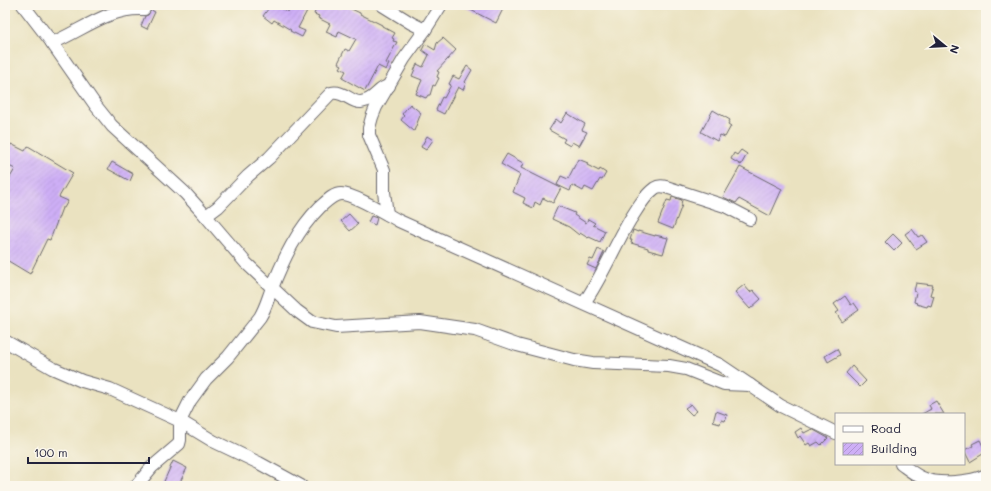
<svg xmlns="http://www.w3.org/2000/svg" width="991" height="491" font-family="Mali,sans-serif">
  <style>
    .building { fill: url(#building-hatch) }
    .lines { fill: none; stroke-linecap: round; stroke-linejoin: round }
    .minor-casing { stroke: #68656a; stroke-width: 14 }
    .minor { stroke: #fff; stroke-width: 12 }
  </style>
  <defs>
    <pattern id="building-hatch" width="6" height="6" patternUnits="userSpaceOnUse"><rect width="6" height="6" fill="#ceaff6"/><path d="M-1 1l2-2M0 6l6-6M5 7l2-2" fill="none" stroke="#b196d4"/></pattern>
  </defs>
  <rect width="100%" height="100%" fill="#fbf7ec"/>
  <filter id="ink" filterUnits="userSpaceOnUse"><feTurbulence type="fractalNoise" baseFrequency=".025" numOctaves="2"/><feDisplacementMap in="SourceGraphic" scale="8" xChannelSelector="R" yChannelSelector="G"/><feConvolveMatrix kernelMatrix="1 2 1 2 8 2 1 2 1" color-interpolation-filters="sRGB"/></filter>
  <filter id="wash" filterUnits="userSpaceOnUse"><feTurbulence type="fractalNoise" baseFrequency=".012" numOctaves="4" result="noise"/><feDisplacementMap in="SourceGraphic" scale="16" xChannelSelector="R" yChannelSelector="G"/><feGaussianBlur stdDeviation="0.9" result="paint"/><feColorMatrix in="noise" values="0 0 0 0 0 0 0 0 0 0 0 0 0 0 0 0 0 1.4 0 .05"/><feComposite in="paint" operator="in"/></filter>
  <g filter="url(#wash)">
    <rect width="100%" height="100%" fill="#eae2c0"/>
    <g id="blocks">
      <g class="building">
        <polygon points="271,5 275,5 288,12 292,5 299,7 301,5 308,9 298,28 305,31 302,37 290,31 291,30 274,20 272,23 263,16"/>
        <polygon points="318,5 330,5 340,9 342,5 343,5 360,13 360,14 382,25 382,26 395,33 392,38 394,39 393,41 397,42 386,63 389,64 386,70 378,66 365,91 342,78 346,71 340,68 342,65 338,63 345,49 349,51 356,39 339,31 337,37 326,32 330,24 318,18 319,16 314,14"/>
        <polygon points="461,5 505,5 496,23"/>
        <polygon points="151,10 155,12 147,29 141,26 145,16 148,15"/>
        <polygon points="443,38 456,50 437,71 439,72 437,77 439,78 435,86 433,85 430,95 428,95 426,98 416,94 422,80 412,76 417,64 423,67 429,55 422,50 425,44 435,50 437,43"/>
        <polygon points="467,66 472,70 465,82 466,83 463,90 458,87 444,114 436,110 442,97 444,98 451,85 449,84 453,76 459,79"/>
        <polygon points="410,104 421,113 414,131 401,120 404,116 402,114"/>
        <polygon points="713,110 730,120 728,124 731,126 725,137 720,135 717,141 701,132"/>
        <polygon points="567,113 585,124 582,130 587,132 579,146 572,142 570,146 563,142 565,139 549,130 556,119 561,123"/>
        <polygon points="427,136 433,140 426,150 421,147"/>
        <polygon points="11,144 25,151 28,146 73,173 59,197 68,201 64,208 62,208 50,240 47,239 30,274 5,259 5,186 15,169 5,164 5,156"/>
        <polygon points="741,150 747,154 741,165 731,159 734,153 737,155"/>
        <polygon points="507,154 523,163 521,168 561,188 553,203 543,198 540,205 535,202 533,208 523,203 525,198 513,192 520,175 501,164"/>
        <polygon points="578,159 588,163 587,165 599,171 600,169 606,173 602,180 600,179 593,191 585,187 583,191 572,185 570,191 557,185 561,176 568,179"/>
        <polygon points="112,162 133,174 130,181 108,169"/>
        <polygon points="740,167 782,189 770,216 739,199 736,203 723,197"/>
        <polygon points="672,197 682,200 681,204 682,205 673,229 658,223 667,200 671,201"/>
        <polygon points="558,206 575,213 574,215 586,223 588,219 595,223 593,225 605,231 600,242 589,237 588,238 580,233 579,235 569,227 552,219"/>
        <polygon points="349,214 358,224 350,231 341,221"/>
        <polygon points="371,216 377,218 375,225 368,222"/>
        <polygon points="912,229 918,237 922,235 927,242 916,249 905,234"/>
        <polygon points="633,230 638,232 638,231 655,236 655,235 668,238 663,254 648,250 648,248 631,243 632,240 630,240"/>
        <polygon points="893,234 902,243 894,251 885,242"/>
        <polygon points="598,249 604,252 596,269 587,265 590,259 593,260"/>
        <polygon points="916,283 933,285 930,295 934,296 931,306 928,305 927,307 916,304 917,303 914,302 916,292 914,291"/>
        <polygon points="744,285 750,292 753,290 761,299 750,309 735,292"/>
        <polygon points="845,296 851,305 854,303 859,310 842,322 836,313 839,311 834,304"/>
        <polygon points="837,349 840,355 828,362 825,356"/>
        <polygon points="852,366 866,381 860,387 846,373"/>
        <polygon points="936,401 944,414 922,414 931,409 929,405"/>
        <polygon points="691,404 697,411 692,415 685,408"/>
        <polygon points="716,411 727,415 725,421 721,420 720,424 713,422"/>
        <polygon points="801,428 804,433 812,429 828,438 821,445 818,442 811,446 809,443 806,445 800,436 798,438 795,432"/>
        <polygon points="980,440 986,452 970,462 964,450 973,446 972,444"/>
        <polygon points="173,461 187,468 178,486 162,486"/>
      </g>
    </g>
  </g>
  <g filter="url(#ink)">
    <use href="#blocks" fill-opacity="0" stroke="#68656a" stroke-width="1"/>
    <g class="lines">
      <defs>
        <g id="minor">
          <polyline points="23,5 50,40 96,106 112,126 185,193 204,214 246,263 297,311 312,322 336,327 420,322 475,330 517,345 574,360 593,363 669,366 686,369 724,384 750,385"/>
          <polyline points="382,5 411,23 425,30"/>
          <path d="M52 43C83 30 109 7 144 9"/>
          <polyline points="387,214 384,192 384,170 369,135 369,128 372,117 376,107 404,59 425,30 441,5"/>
          <path d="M206 216 218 207 248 176 269 158 331 93C344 90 351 103 361 102 376 100 377 88 389 86"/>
          <path d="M584 303C602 277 614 247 630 220 637 209 644 196 655 188 658 186 662 186 666 187L725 206 750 219"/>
          <polyline points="5,341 52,368 82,381 110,389 180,421 213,441 259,463 301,486"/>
          <path d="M901 464C908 469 916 476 925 479 939 485 972 482 986 475"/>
          <path d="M136 486 152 467 179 444 180 440V421L190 401 206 379 228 357 260 317C266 307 268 298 272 288 284 258 297 230 320 207 326 202 333 194 341 194 354 194 386 214 399 221L720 365 781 406 836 433"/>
        </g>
      </defs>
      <use href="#minor" class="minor-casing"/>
      <use href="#minor" class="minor"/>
    </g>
  </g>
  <rect width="991" height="491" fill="none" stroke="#fbf7ec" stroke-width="20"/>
  <rect x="835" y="413" width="130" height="52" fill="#fbf7ec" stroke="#a4a2a5"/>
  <rect x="843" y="426" width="20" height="6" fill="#ffffff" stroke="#a4a2a5"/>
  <text x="871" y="433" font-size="12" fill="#22223b">Road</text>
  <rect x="843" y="443" width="20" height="12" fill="url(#building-hatch)" stroke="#a4a2a5"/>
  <text x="871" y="453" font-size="12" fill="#22223b">Building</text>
  <g transform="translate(945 46) rotate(108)" stroke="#fbf7ec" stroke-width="3" paint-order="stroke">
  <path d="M0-3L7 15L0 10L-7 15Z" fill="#22223b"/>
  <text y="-6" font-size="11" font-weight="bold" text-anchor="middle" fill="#22223b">N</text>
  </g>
  <path d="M28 457v6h121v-6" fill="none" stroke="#22223b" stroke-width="2"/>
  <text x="34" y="457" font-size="12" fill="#22223b" stroke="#fbf7ec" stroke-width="3" paint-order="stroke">100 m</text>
</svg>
